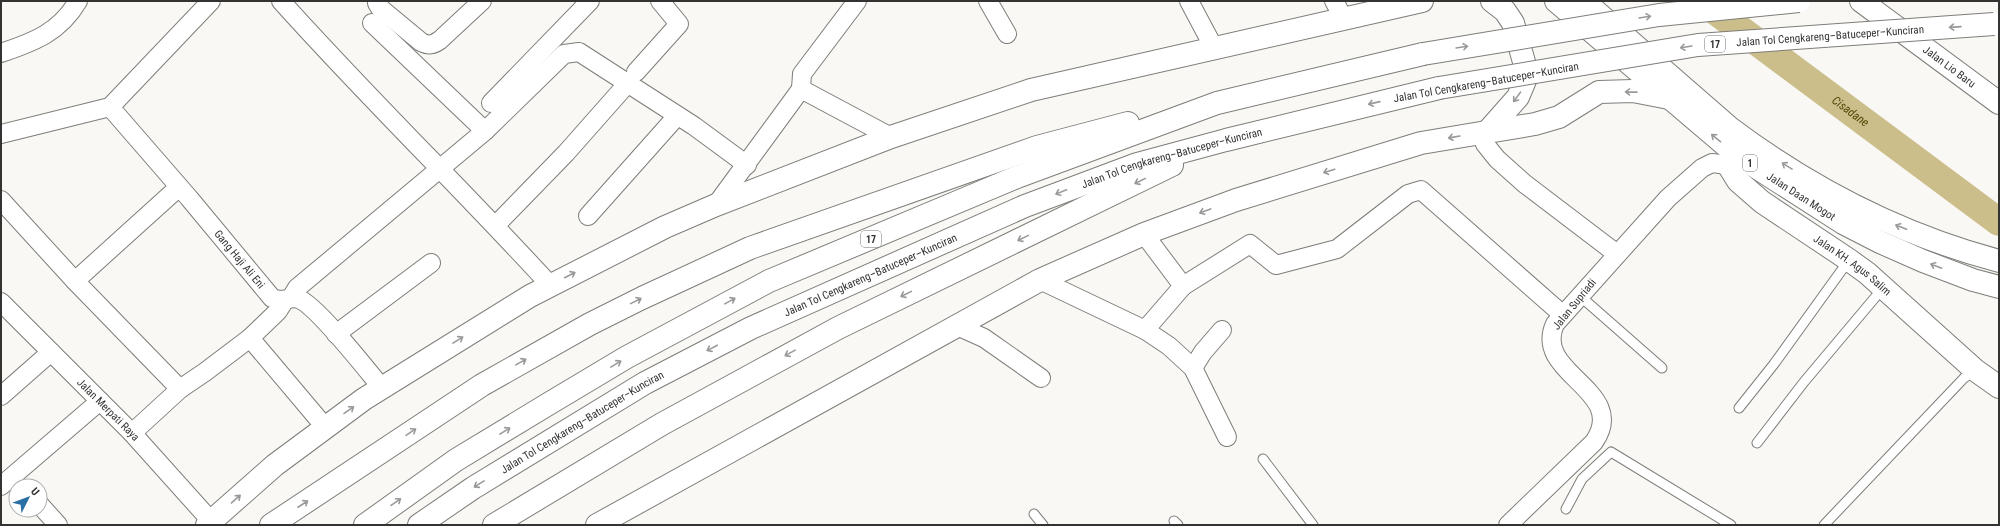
<svg xmlns="http://www.w3.org/2000/svg" width="2000" height="526" font-family="'Roboto Condensed',sans-serif">
  <style>
    .lines { fill: none; stroke-linecap: round; stroke-linejoin: round }
    .river { stroke: #cbbe8b; stroke-width: 28 }
    .lane-casing { stroke: #7e7d79; stroke-width: 11 }
    .street-casing { stroke: #7e7d79; stroke-width: 20 }
    .secondary-casing { stroke: #7e7d79; stroke-width: 24 }
    .primary-casing { stroke: #7e7d79; stroke-width: 24 }
    .highway-casing { stroke: #7e7d79; stroke-width: 24 }
    .lane { stroke: #fff; stroke-width: 9 }
    .street { stroke: #fff; stroke-width: 18 }
    .secondary { stroke: #fff; stroke-width: 22 }
    .primary { stroke: #fff; stroke-width: 22 }
    .highway { stroke: #fff; stroke-width: 22 }
    .highway-bridge-casing { stroke: #7e7d79; stroke-width: 24; stroke-linecap: butt }
    .highway-bridge { stroke: #fff; stroke-width: 22 }
    .oneway { stroke: #999998 }
    .labels { text-anchor: middle; stroke-width: 4; stroke-linejoin: round; paint-order: stroke }
    .shield { fill: #fff; stroke: #70706f; stroke-width: 1 }
    .shield-label { font-size: 10px; font-weight: bold; fill: #333331 }
    .street-label { font-size: 11px; fill: #333331; stroke: #fff }
    .water-label { font-size: 12px; font-style: italic; fill: #544605; stroke: #fff }
  </style>
  <rect width="100%" height="100%" fill="#f9f8f4"/>
  <g class="lines">
    <path class="river" id="s1" d="M1702 1 1999 222"/>
    <defs>
      <g id="lane">
        <polyline points="1580,296 1662,368"/>
        <polyline points="1739,408 1774,364 1849,260"/>
        <polyline points="1757,443 1804,382 1883,288"/>
        <polyline points="1263,459 1313,525"/>
        <polyline points="1566,509 1582,479 1611,452 1731,525"/>
        <polyline points="1034,514 1043,525"/>
        <polyline points="1174,521 1178,525"/>
        <polyline points="1824,525 1964,378 1975,370"/>
      </g>
      <g id="street">
        <path d="M281 1C368 98 462 189 550 285"/>
        <path d="M379 1 377 3 380 8 421 42C429 46 433 45 440 40L482 1"/>
        <polyline points="857,1 802,74 801,89 891,137"/>
        <polyline points="988,1 1007,34"/>
        <polyline points="1189,1 1214,48"/>
        <polyline points="1334,1 1344,19"/>
        <polyline points="372,23 485,131"/>
        <path d="M1 53C34 42 60 32 78 1"/>
        <polyline points="636,72 679,24 660,1"/>
        <polyline points="491,103 590,1"/>
        <path id="s2" d="M110 107 189 198 272 298C282 303 290 296 299 299 317 306 367 370 382 388"/>
        <polyline points="1481,132 1485,144 1497,159 1525,184 1617,254"/>
        <polyline points="1,134 110,107 211,1"/>
        <polyline points="1,200 75,281 180,389"/>
        <polyline points="716,205 801,89"/>
        <polyline points="588,216 677,116"/>
        <polyline points="496,225 566,153 627,84"/>
        <polyline points="1144,234 1183,286 1250,244 1276,265 1337,249 1408,194 1421,190 1563,315"/>
        <polyline points="1040,280 1145,330 1183,286"/>
        <polyline points="75,281 179,187"/>
        <polyline points="291,298 297,288 485,131 564,54 579,52 694,126 747,165"/>
        <path id="s3" d="M1 302 132 433 211 521"/>
        <polyline points="955,325 984,338 1041,378"/>
        <polyline points="1145,330 1169,346 1193,368 1227,437"/>
        <polyline points="336,334 431,263"/>
        <polyline points="250,338 325,427"/>
        <polyline points="1193,368 1203,352 1222,330"/>
        <polyline points="1,396 51,352"/>
        <polyline points="132,433 180,389 205,372 250,338 278,311 285,300"/>
        <polyline points="1,486 100,401"/>
        <polyline points="40,505 58,525"/>
        <path d="M1508 525 1594 442C1630 390 1532 374 1555 324L1668 198 1702 168 1712 163 1728 165"/>
      </g>
      <g id="secondary">
        <polyline points="1488,131 1518,97 1526,78 1526,69 1513,23 1505,11 1492,1"/>
        <path id="s4" d="M1746 141 1728 165 1738 181 1762 202 1849 260 1867 273 1975 370 1999 387"/>
        <polyline points="207,525 275,465 364,399 530,296 665,227 716,205 891,137 1031,90 1422,1"/>
        <polyline points="597,525 1040,280 1144,234 1236,200 1421,143 1535,124 1559,117 1599,92 1633,91 1669,98"/>
      </g>
      <g id="primary">
        <path id="s5" d="M1861 1 1999 103"/>
      </g>
      <g id="highway">
        <path id="s6" d="M1556 1 1737 155 1843 223 1880 242 1923 261 1973 280 1999 287"/>
        <path d="M1584 1 1730 128C1810 188 1902 235 1999 261"/>
        <polyline points="271,525 482,385 590,324 642,298 750,248 1037,147 1128,123"/>
        <polyline points="365,525 456,460 550,403 627,357 769,281 1017,177 1217,103 1423,54"/>
        <path id="s7" d="M419 525 473 488 645 383 751 328 1025 206 1137 164 1226 140 1439 88"/>
        <polyline points="494,525 662,424 838,328 1172,165"/>
      </g>
    </defs>
    <use href="#lane" class="lane-casing"/>
    <use href="#street" class="street-casing"/>
    <use href="#secondary" class="secondary-casing"/>
    <use href="#primary" class="primary-casing"/>
    <use href="#highway" class="highway-casing"/>
    <use href="#lane" class="lane"/>
    <use href="#street" class="street"/>
    <use href="#secondary" class="secondary"/>
    <use href="#primary" class="primary"/>
    <use href="#highway" class="highway"/>
    <defs>
      <g id="highway-bridge">
        <polyline points="1423,54 1659,15 1799,1"/>
        <path id="s8" d="M1439 88 1698 45 1994 24"/>
      </g>
    </defs>
    <use href="#highway-bridge" class="highway-bridge-casing"/>
    <use href="#highway-bridge" class="highway-bridge"/>
  </g>
  <defs><path id="oneway-shaft" d="M-6 0H5M1.5-3L5.5 0L1.5 3" fill="none" stroke-width="1.6" stroke-linecap="round" stroke-linejoin="round"/></defs>
  <g class="oneway">
    <use href="#oneway-shaft" transform="translate(1645 17) rotate(-9)"/>
    <use href="#oneway-shaft" transform="translate(1955 27) rotate(176)"/>
    <use href="#oneway-shaft" transform="translate(1462 47) rotate(-9)"/>
    <use href="#oneway-shaft" transform="translate(1686 47) rotate(171)"/>
    <use href="#oneway-shaft" transform="translate(1631 92) rotate(-179)"/>
    <use href="#oneway-shaft" transform="translate(1517 97) rotate(126)"/>
    <use href="#oneway-shaft" transform="translate(1374 103) rotate(167)"/>
    <use href="#oneway-shaft" transform="translate(1454 137) rotate(170)"/>
    <use href="#oneway-shaft" transform="translate(1716 138) rotate(-141)"/>
    <use href="#oneway-shaft" transform="translate(1787 166) rotate(-148)"/>
    <use href="#oneway-shaft" transform="translate(1329 171) rotate(163)"/>
    <use href="#oneway-shaft" transform="translate(1140 181) rotate(154)"/>
    <use href="#oneway-shaft" transform="translate(1061 192) rotate(158)"/>
    <use href="#oneway-shaft" transform="translate(1205 211) rotate(160)"/>
    <use href="#oneway-shaft" transform="translate(1901 227) rotate(-159)"/>
    <use href="#oneway-shaft" transform="translate(1023 238) rotate(154)"/>
    <use href="#oneway-shaft" transform="translate(1936 266) rotate(-159)"/>
    <use href="#oneway-shaft" transform="translate(570 275) rotate(-27)"/>
    <use href="#oneway-shaft" transform="translate(906 294) rotate(154)"/>
    <use href="#oneway-shaft" transform="translate(636 301) rotate(-26)"/>
    <use href="#oneway-shaft" transform="translate(730 301) rotate(-29)"/>
    <use href="#oneway-shaft" transform="translate(458 340) rotate(-32)"/>
    <use href="#oneway-shaft" transform="translate(712 348) rotate(152)"/>
    <use href="#oneway-shaft" transform="translate(790 353) rotate(151)"/>
    <use href="#oneway-shaft" transform="translate(521 362) rotate(-29)"/>
    <use href="#oneway-shaft" transform="translate(616 364) rotate(-31)"/>
    <use href="#oneway-shaft" transform="translate(349 410) rotate(-35)"/>
    <use href="#oneway-shaft" transform="translate(505 431) rotate(-31)"/>
    <use href="#oneway-shaft" transform="translate(411 432) rotate(-34)"/>
    <use href="#oneway-shaft" transform="translate(479 484) rotate(148)"/>
    <use href="#oneway-shaft" transform="translate(236 499) rotate(-41)"/>
    <use href="#oneway-shaft" transform="translate(396 502) rotate(-35)"/>
    <use href="#oneway-shaft" transform="translate(303 504) rotate(-33)"/>
  </g>
  <g class="labels">
    <g class="shield">
      <rect x="1705" y="36" width="20" height="16" rx="3"/>
      <rect x="1743" y="155" width="14" height="16" rx="3"/>
      <rect x="861" y="231" width="20" height="16" rx="3"/>
    </g>
    <g class="shield-label">
      <text x="1715" y="48">17</text>
      <text x="1750" y="167">1</text>
      <text x="871" y="243">17</text>
    </g>
    <g class="street-label">
      <text dy="4" stroke="none"><textPath href="#s8" startOffset="395">Jalan Tol Cengkareng–Batuceper–Kunciran</textPath></text>
      <text dy="4" stroke="none"><textPath href="#s5" startOffset="110">Jalan Lio Baru</textPath></text>
      <text transform="translate(1486 82) rotate(-10)" y="4">Jalan Tol Cengkareng–Batuceper–Kunciran</text>
      <text dy="4" stroke="none"><textPath href="#s7" startOffset="841">Jalan Tol Cengkareng–Batuceper–Kunciran</textPath></text>
      <text dy="4" stroke="none"><textPath href="#s6" startOffset="314">Jalan Daan Mogot</textPath></text>
      <text dy="4" stroke="none"><textPath href="#s2" startOffset="200">Gang Haji Ali Eni</textPath></text>
      <text dy="4" stroke="none"><textPath href="#s4" startOffset="191">Jalan KH. Agus Salim</textPath></text>
      <text dy="4" stroke="none"><textPath href="#s7" startOffset="517">Jalan Tol Cengkareng–Batuceper–Kunciran</textPath></text>
      <text transform="translate(1574 304) rotate(-51)" y="4">Jalan Supriadi</text>
      <text dy="4" stroke="none"><textPath href="#s3" startOffset="152">Jalan Merpati Raya</textPath></text>
      <text dy="4" stroke="none"><textPath href="#s7" startOffset="193">Jalan Tol Cengkareng–Batuceper–Kunciran</textPath></text>
    </g>
    <g class="water-label">
      <text dy="4" stroke="none"><textPath href="#s1" startOffset="185">Cisadane</textPath></text>
    </g>
  </g>
  <rect width="2000" height="526" fill="none" stroke="#333331" stroke-width="4"/>
  <g transform="translate(28 498) rotate(48)"><circle r="19" fill="#ffffff" stroke="#adadad"/>
  <path d="M0-3L7 15L0 10L-7 15Z" fill="#2a6fa4"/>
  <text y="-6" font-size="11" font-weight="bold" text-anchor="middle" fill="#333331">U</text>
  </g>
</svg>
